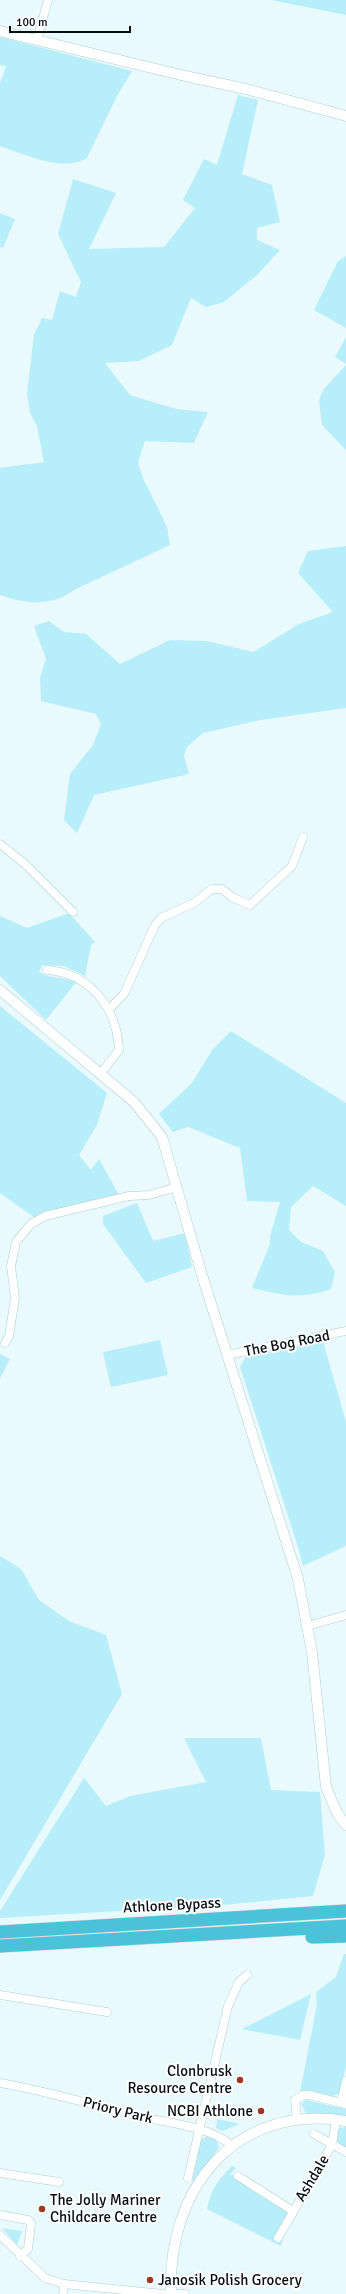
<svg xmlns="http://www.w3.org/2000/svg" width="346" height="2294" font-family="Signika,sans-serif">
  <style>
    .green { fill: #b7eefa }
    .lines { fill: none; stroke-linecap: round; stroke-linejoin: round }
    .minor-casing { stroke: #afcdd4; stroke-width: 9 }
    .tertiary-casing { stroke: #afcdd4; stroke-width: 11 }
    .trunk-casing { stroke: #d7d8d9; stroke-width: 14 }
    .minor { stroke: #fff; stroke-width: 8 }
    .tertiary { stroke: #fff; stroke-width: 10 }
    .trunk { stroke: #4ac3d8; stroke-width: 13 }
    .poi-dot { fill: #9f3620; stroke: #fff; stroke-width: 1.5 }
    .labels { text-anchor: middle; stroke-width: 4; stroke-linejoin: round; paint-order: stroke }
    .street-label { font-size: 15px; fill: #040e10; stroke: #fff }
    .poi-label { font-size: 15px; fill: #040e10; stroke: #fff; text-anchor: end }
  </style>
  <rect width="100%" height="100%" fill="#e8fafe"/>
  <g class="green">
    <polygon points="271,0 346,0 346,15"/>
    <path d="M0 37 132 71 117 96 87 158C64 173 24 154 0 146V83L6 66 0 65Z"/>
    <path d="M238 95 258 100 242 174 272 185 280 222 257 228V240L280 250 257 275 224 302 206 307 191 298 172 345 139 361 105 363 130 395 176 409 208 412 194 443 145 441 138 462 143 478 167 527 170 545 74 590C51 607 26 604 0 595V468L44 462 37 426 30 413 27 393 34 335 42 318 52 320 60 291 76 297 81 282 58 234 73 179 116 193 89 249 164 247 195 208 183 200 204 159 217 165Z"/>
    <polygon points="0,213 15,219 3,248 0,247"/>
    <polygon points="346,256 346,328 314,310 338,261"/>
    <polygon points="346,337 346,364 335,357"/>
    <polygon points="346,365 346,450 322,425 319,400 323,390"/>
    <polygon points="346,546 346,708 261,720 203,733 187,747 184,756 189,774 94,795 77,833 64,820 70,774 93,745 101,724 96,714 41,701 40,677 46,659 34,626 49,621 64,632 86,634 120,664 170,640 207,641 253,652 299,624 333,612 298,573 308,551"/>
    <polygon points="69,913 95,942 91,945 85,976 64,966 42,965 39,972 48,976 77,981 46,1020 0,976 0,916 27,928"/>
    <polygon points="0,1006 107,1093 97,1125 79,1155 91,1170 99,1159 119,1195 35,1218 0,1193"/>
    <path d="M231 1031 346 1103V1206L313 1186 291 1207 289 1230 301 1242 323 1251 335 1272 331 1289C299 1300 284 1295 252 1288L270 1244V1236L280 1202 247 1201 240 1148 188 1127 173 1132 159 1114 192 1083 212 1050Z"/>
    <polygon points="137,1203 153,1241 185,1233 192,1267 146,1283 103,1224 103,1216"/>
    <polygon points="160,1340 168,1375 111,1387 103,1352"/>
    <polygon points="323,1341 346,1422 346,1546 303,1566 298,1547 240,1367 246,1356"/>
    <polygon points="0,1354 10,1359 0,1378"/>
    <polygon points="0,1556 21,1569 39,1600 69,1621 106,1635 122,1694 0,1900"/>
    <polygon points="184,1738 261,1738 271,1790 320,1792 325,1855 313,1896 223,1905 0,1918 0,1911 84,1778 106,1806 130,1796 206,1782"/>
    <polygon points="344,1954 346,1954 346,2066 340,2093 333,2096 310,2091 300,2092 317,2005 316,1992 336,1977"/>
    <polygon points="311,1994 300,2040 242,2029"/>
    <polygon points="306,2100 346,2109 346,2116 306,2113 301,2104"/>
    <polygon points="217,2119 240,2124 222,2131 216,2128"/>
    <polygon points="346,2127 346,2147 336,2142 338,2128"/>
    <polygon points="208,2136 217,2140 219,2148 192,2184 200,2140"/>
    <path d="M232 2166 236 2168 230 2174 283 2204 289 2211 277 2238 283 2241 281 2246 207 2209C211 2190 218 2179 232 2166Z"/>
    <polygon points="2,2228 22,2231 17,2245"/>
  </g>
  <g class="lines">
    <defs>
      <g id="minor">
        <polyline points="37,40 48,0"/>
        <polyline points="0,844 25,864 73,912"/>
        <path d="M47 970C90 973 117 1008 119 1050L101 1073"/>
        <polyline points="109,1009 124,994 155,925 161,918 194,903 212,889 222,889 232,897 250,905 292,866 303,837"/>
        <polyline points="5,1343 9,1336 15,1298 11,1266 16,1242 31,1224 45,1216 129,1196 149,1195 177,1187"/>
        <polyline points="227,1355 346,1331"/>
        <polyline points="307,1626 346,1615"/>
        <polyline points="0,1995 107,2012"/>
        <path d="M0 2083C46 2091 89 2104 134 2115 163 2123 210 2125 232 2146"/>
        <polyline points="341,2103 346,2081"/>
        <polyline points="297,2119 295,2100 303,2095 309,2095 346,2104"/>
        <polyline points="314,2134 346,2152"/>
        <polyline points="0,2173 59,2182"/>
        <polyline points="238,2176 293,2211"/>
        <polyline points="188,2178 228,2006 239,1982 247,1975"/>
        <polyline points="0,2215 28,2220 31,2223 28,2249 20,2256"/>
        <polyline points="0,2235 45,2278 64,2284"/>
        <polyline points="278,2238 332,2145 336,2120"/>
        <polyline points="63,2294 64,2284 163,2294"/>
        <polyline points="168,2294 185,2294"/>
      </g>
      <g id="tertiary">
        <polyline points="0,31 185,76 246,89 346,116"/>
        <polyline points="0,990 134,1102 162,1137 202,1275 298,1579 312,1652 326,1787 337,1813 346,1825"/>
        <path d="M171 2294C167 2189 235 2103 346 2121"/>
      </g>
      <g id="trunk">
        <polyline points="0,1932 346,1911"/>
        <polyline points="312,1937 346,1936"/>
        <polyline points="0,1946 346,1926"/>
      </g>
    </defs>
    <use href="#minor" class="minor-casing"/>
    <use href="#tertiary" class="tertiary-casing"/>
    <use href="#trunk" class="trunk-casing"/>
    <use href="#minor" class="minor"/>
    <use href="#tertiary" class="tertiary"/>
    <use href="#trunk" class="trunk"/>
  </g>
  <g class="poi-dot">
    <circle cx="240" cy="2080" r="4"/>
    <circle cx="261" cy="2111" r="4"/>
    <circle cx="42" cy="2209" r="4"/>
    <circle cx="150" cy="2280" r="4"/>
  </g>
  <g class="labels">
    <g class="street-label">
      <text transform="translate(287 1343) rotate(-11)" y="5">The Bog Road</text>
      <text transform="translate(172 1905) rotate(-3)" y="5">Athlone Bypass</text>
      <text transform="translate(118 2110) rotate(14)" y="5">Priory Park</text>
      <text transform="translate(312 2178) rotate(-59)" y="5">Ashdale</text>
    </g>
    <g class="poi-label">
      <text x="232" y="2076">Clonbrusk<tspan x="232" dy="17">Resource Centre</tspan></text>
      <text x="253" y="2116">NCBI Athlone</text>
      <text x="50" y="2205" text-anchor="start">The Jolly Mariner<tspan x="50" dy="17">Childcare Centre</tspan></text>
      <text x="158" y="2285" text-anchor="start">Janosik Polish Grocery</text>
    </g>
  </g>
  <path d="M10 26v6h120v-6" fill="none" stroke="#040e10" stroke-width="2"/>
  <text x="16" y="26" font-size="12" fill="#040e10" stroke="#ffffff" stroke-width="3" paint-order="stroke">100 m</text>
</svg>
